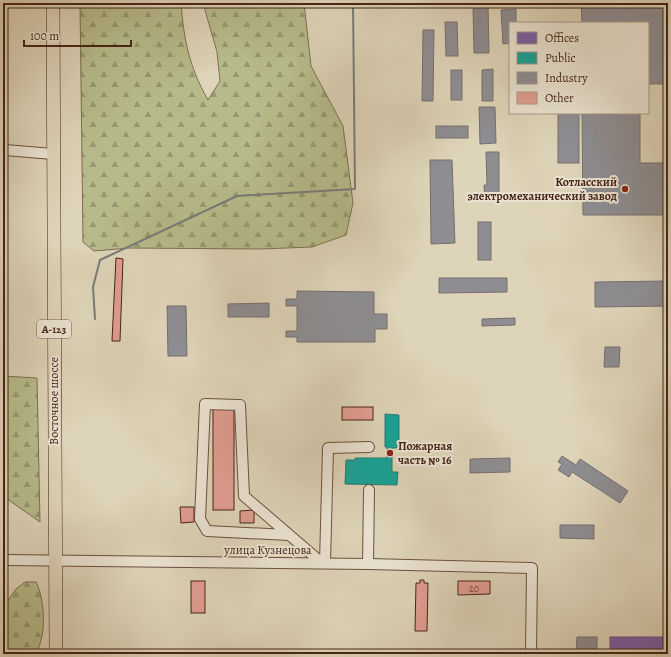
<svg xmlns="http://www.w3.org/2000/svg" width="671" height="657" font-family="Alegreya,serif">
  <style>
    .forest { fill: url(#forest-firs); stroke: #7e7050 }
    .offices { fill: #7b5ea7; stroke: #6b4d7c }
    .public { fill: #17a398; stroke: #257d71 }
    .industry { fill: #8d8d92; stroke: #786e6d }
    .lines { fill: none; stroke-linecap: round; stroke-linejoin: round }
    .stream { stroke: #777c78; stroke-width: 2 }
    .building { fill: #e19d91; stroke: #462416 }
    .minor-casing { stroke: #6c503f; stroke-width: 12 }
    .major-casing { stroke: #462416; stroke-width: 14 }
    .minor { stroke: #eae3d2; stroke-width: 10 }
    .major { stroke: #ded4b9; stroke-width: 13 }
    .poi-dot { fill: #8f2418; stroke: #eae3d2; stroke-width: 1.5 }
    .labels { text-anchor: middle; stroke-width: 4; stroke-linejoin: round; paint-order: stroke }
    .number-label { font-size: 10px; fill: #6d4235 }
    .shield { fill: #eae3d2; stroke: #775d4e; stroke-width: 1 }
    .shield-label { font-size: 11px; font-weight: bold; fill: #462416 }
    .poi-label { font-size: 12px; font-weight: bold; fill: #462416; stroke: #eae3d2; text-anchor: end }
    .street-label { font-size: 12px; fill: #462416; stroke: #eae3d2 }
  </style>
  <defs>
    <pattern id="forest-firs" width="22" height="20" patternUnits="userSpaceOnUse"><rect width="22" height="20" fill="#b7bb8b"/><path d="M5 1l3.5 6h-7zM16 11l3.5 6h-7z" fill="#979871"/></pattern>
  </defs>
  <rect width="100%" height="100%" fill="#ded4b9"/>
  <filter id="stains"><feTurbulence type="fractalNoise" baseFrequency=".005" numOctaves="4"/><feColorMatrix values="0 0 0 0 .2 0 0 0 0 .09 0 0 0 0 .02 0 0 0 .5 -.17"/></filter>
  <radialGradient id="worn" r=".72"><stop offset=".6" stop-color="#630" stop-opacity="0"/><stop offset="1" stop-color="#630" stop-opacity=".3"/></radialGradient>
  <g class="forest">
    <path d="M80 3H181C184 41 189 66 208 100L220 81 217 52 205 10V3H304L311 66 343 126 353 203 346 235 312 247 260 249 129 248 94 251 83 242Z"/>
    <polygon points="3,376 37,378 40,522 3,496"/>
    <path d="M25 582H36C45 599 47 638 35 654H3V608L16 589Z"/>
  </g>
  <rect class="offices" x="610" y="637" width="58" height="17"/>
  <polygon class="public" points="385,414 399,415 399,448 392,448 392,472 398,472 397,485 345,484 346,460 355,460 355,458 387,458 387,447 385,447"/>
  <g class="industry">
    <polygon points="476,3 491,3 488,3 489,53 474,53 473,6 476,6"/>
    <polygon points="581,3 668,3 668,84 648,84 648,23 582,23"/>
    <polygon points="516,9 516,23 510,23 510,43 503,44 501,10"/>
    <polygon points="445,22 457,22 458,56 446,56"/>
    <polygon points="423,30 434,30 433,101 422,101"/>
    <polygon points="493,69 493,101 482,101 482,70"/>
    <rect x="451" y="70" width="11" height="30"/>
    <polygon points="479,107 495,107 496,143 480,144"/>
    <rect x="558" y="113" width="21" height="50"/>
    <polygon points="582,113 640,113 640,163 668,163 668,215 583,215"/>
    <rect x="436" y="126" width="32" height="12"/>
    <polygon points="486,152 499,152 499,200 485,200 484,185 487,185"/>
    <polygon points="430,160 452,160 455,243 431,244"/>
    <rect x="478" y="222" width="13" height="38"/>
    <polygon points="439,278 507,278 507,292 439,293"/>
    <polygon points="668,281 668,306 595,307 595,282"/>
    <polygon points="297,291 374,292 374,314 387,314 387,329 375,329 375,342 297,342 297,337 286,337 286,331 297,331 297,306 286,306 286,299 297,299"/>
    <polygon points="269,303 269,317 228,317 228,304"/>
    <polygon points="167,306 186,306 187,356 168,356"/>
    <polygon points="515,318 515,325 482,326 482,319"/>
    <polygon points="605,347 620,347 619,367 604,367"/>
    <polygon points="562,456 576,465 580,459 628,491 620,503 572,472 569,477 558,470 562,464 558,462"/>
    <polygon points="510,458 510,472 470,473 470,459"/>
    <polygon points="560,525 594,525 594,539 560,538"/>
    <polygon points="577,637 597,637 597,654 576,654"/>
  </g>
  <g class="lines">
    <polyline class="stream" points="95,319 93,287 100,260 237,196 355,189 353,3"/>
  </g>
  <g class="building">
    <polygon points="116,258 123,259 120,341 112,341"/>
    <rect x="342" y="407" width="31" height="13"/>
    <rect x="213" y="408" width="21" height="102"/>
    <polygon points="180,507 194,507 194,522 181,523"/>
    <polygon points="254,510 254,523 240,523 240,511"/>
    <polygon points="420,580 424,580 424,583 428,583 427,631 415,631 416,583 420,583"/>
    <rect x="191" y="581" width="14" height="32"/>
    <polygon points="458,581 490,581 490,594 458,595"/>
  </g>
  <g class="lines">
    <defs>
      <g id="minor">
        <polyline points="5,150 53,154"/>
        <polyline points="289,535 207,531 200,519 205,404 240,405 244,496 322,563"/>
        <polyline points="3,560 368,564 532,568 531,654"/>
        <polyline points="325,563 328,448 369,447"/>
        <polyline points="368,564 369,490"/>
      </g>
      <polyline id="major" points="53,3 56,654"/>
    </defs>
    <use href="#minor" class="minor-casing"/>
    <use href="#major" class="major-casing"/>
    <use href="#minor" class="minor"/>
    <use href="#major" class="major"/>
  </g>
  <g class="poi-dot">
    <circle cx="625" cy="189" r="4"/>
    <circle cx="390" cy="453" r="4"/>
  </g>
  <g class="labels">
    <g class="number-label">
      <text x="474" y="592">20</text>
    </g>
    <rect class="shield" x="37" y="320" width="34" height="18" rx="3"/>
    <g class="shield-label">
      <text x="54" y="333">А-123</text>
    </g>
    <g class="poi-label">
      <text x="617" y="186">Котласский<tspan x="617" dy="14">электромеханический завод</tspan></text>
      <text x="398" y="450" text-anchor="start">Пожарная<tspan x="398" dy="14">часть № 16</tspan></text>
    </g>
    <g class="street-label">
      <text transform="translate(54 401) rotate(-90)" y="4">Восточное шоссе</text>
      <text x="268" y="554">улица Кузнецова</text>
    </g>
  </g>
  <rect width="671" height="657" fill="none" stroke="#ded4b9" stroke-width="16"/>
  <rect x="4" y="4" width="663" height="649" fill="none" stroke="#462416" stroke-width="2"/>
  <rect x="8" y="8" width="655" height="641" fill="none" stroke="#462416"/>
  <rect x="509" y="22" width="140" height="92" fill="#eae3d2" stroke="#a89787"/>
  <rect x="517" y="32" width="20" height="12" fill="#7b5ea7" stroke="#a89787"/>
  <text x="545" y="42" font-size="12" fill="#462416">Offices</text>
  <rect x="517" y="52" width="20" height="12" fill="#17a398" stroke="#a89787"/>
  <text x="545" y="62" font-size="12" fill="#462416">Public</text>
  <rect x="517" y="72" width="20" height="12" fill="#8d8d92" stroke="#a89787"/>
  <text x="545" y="82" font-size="12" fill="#462416">Industry</text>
  <rect x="517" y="92" width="20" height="12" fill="#e19d91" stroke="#a89787"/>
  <text x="545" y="102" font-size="12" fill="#462416">Other</text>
  <path d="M24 40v6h107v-6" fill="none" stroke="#462416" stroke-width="2"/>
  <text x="30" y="40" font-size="12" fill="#462416" stroke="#eae3d2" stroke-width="3" paint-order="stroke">100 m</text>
  <rect width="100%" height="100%" filter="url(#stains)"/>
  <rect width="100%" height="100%" fill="url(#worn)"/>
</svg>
